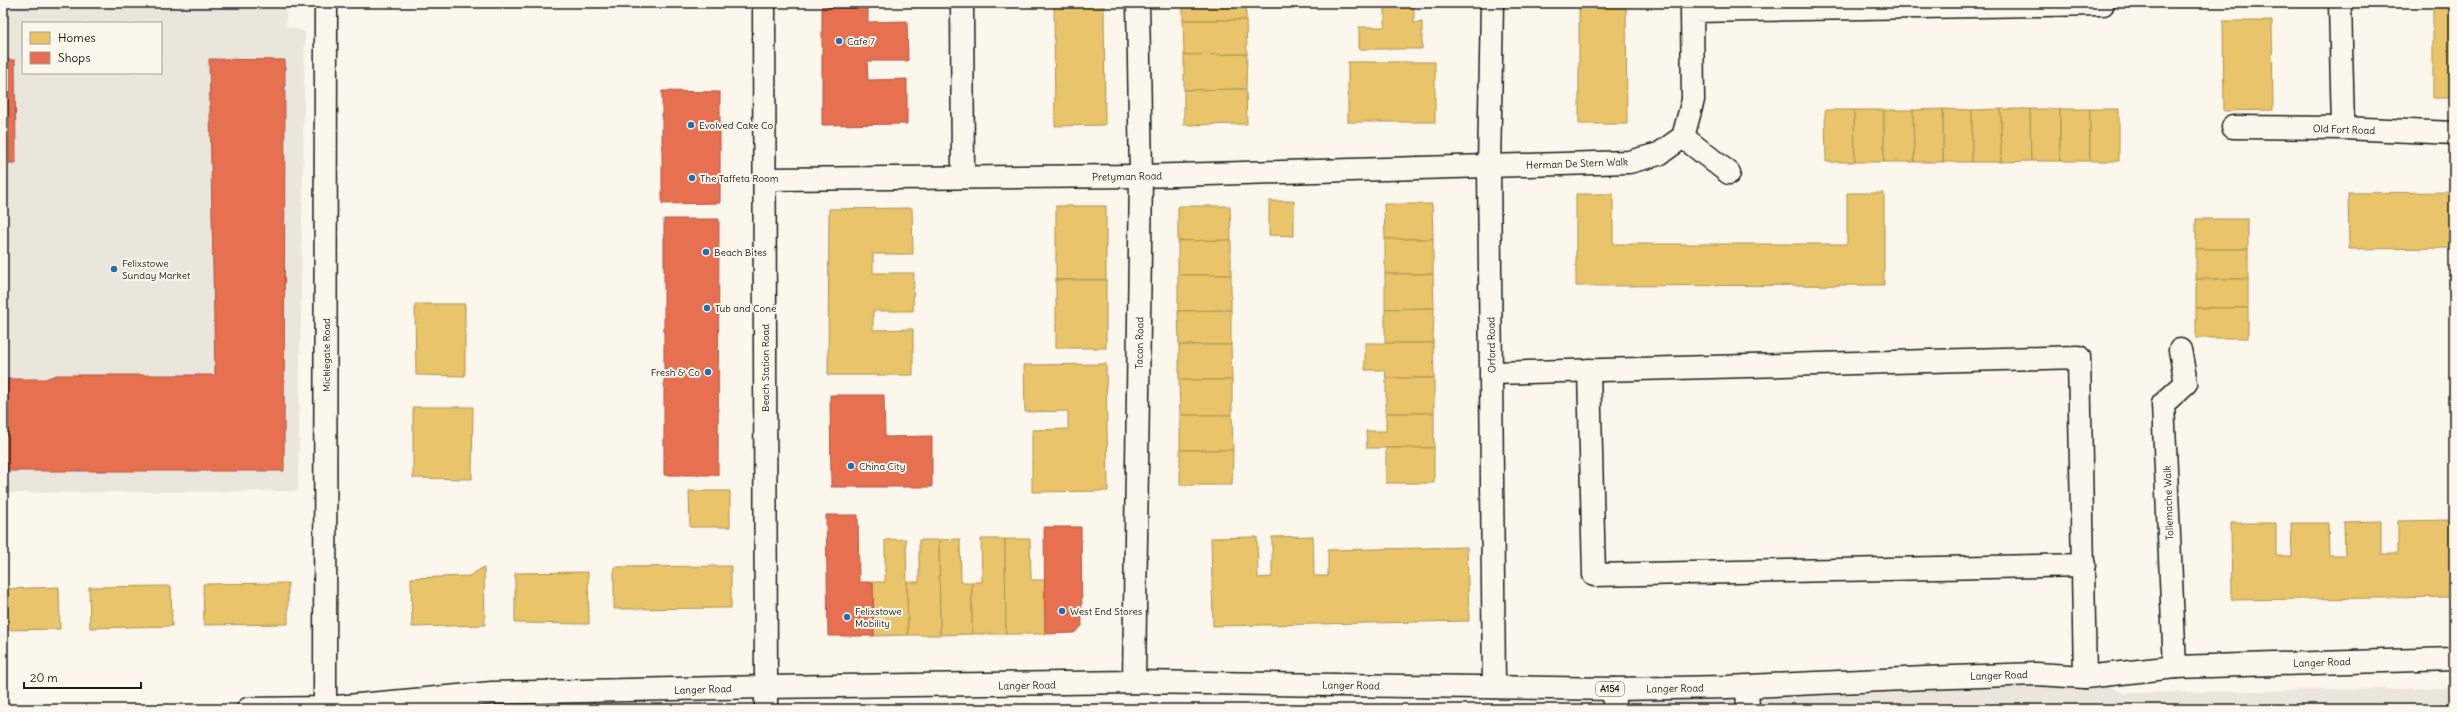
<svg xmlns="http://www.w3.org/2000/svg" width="2457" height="712" font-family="Delius,sans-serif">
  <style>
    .built { fill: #eae6dc; fill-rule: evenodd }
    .homes { fill: #e9c46a; stroke: #ac9253 }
    .shops { fill: #e76f51; stroke: #aa5641 }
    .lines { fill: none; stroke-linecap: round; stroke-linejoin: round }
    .lane-casing { stroke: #1c1c1c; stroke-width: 25 }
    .street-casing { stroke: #1c1c1c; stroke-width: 25 }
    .secondary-casing { stroke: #1c1c1c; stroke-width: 25 }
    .primary-casing { stroke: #1c1c1c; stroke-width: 25 }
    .lane { stroke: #fbf7ec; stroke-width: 22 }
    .street { stroke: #fbf7ec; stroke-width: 22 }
    .secondary { stroke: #fbf7ec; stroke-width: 22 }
    .primary { stroke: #fbf7ec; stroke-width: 22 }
    .poi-dot { fill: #1f6fb2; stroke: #fbf7ec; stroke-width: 1.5 }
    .labels { text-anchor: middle; stroke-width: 4; stroke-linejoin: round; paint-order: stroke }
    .shield { fill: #fbf7ec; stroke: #5f5e5a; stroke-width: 1 }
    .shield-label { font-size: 9px; font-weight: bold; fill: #1c1c1c }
    .poi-label { font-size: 10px; fill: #1c1c1c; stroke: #fbf7ec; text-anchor: start }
    .street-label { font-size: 10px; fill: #1c1c1c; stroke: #fbf7ec }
  </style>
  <rect width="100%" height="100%" fill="#fbf7ec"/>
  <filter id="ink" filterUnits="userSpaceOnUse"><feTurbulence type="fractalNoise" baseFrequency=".025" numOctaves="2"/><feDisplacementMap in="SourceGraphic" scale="8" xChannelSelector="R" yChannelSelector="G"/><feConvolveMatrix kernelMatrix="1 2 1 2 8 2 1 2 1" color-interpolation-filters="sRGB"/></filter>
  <g filter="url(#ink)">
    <g class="built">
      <path d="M3 3H286V26L305 32 298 491 3 493ZM23 23H161V73H23Z"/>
      <polygon points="2085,677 2124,693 2454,688 2454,709 1614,709 1614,689"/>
    </g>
    <g class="homes">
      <polygon points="1054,3 1104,3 1105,125 1055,126"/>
      <rect x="1183" y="3" width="63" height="17"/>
      <polygon points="1385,3 1414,3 1414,23 1422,22 1422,49 1359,49 1359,27 1385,27"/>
      <polygon points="1579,3 1626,3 1627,124 1579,124"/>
      <rect x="2433" y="3" width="21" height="95"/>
      <polygon points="1183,20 1246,20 1247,54 1184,55"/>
      <polygon points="2223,21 2272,21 2273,110 2224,111"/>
      <polygon points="1247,54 1246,89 1184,90 1184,55"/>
      <rect x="1348" y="62" width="87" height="60"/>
      <polygon points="1246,89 1247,124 1184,125 1184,90"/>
      <polygon points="1943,109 1972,110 1972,162 1943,162"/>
      <polygon points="1943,109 1943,162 1914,162 1913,110"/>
      <polygon points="2001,109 2030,109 2031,161 2001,162"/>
      <polygon points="2001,109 2001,162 1972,162 1972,110"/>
      <polygon points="2030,109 2060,109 2060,161 2031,161"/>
      <rect x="2060" y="109" width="30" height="52"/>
      <rect x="2090" y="109" width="29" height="52"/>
      <polygon points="1825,110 1854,110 1855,162 1826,162"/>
      <polygon points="1854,110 1884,110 1884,162 1855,162"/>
      <polygon points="1884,110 1913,110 1914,162 1884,162"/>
      <polygon points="2454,192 2454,248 2349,249 2348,193"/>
      <polygon points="1847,193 1884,193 1884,285 1576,286 1576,194 1613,194 1613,244 1847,244"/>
      <polygon points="1269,201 1294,201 1294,236 1269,235"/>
      <polygon points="1384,204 1432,204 1433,239 1385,239"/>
      <rect x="1056" y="206" width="50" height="74"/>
      <polygon points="1178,206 1230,206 1231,240 1178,241"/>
      <polygon points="912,208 913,254 873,254 873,273 914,273 913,311 873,311 873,330 913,329 913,375 828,375 829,209"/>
      <rect x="2196" y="219" width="52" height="30"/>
      <rect x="1385" y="239" width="48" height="35"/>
      <polygon points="1231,240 1231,275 1178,275 1178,241"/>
      <rect x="2196" y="249" width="52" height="30"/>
      <polygon points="1385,274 1433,274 1434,308 1385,309"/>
      <polygon points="1178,275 1231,275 1231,310 1178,311"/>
      <rect x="2196" y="279" width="52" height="29"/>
      <rect x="1056" y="280" width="50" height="68"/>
      <polygon points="415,304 465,304 465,376 416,375"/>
      <polygon points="1434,308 1433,343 1385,343 1385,309"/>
      <rect x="2196" y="308" width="52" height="30"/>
      <polygon points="1231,310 1231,345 1179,345 1178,311"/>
      <polygon points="1365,343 1433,343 1434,378 1386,378 1385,370 1365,370"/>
      <polygon points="1179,345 1231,345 1232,380 1179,380"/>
      <polygon points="1106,364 1108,491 1032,492 1032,430 1068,429 1068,411 1025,412 1024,365"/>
      <rect x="1386" y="378" width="48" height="35"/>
      <polygon points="1179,380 1232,380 1232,415 1180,415"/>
      <polygon points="413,407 473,407 472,479 413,478"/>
      <polygon points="1386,413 1434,413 1434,448 1367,448 1366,431 1386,431"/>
      <polygon points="1180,415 1232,415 1233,450 1180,450"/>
      <rect x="1386" y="448" width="48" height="35"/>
      <polygon points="1180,450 1233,450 1232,485 1180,485"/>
      <polygon points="689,491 730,491 730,527 690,527"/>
      <polygon points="2454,520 2454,597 2232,600 2231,523 2276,523 2276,556 2292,556 2291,523 2328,523 2329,555 2345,555 2344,522 2381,521 2381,554 2398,554 2398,521"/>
      <polygon points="1313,536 1314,576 1328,576 1328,550 1467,547 1469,621 1213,626 1211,538 1257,537 1258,578 1272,577 1272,537"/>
      <polygon points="906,539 908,635 874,636 873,582 885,582 885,540"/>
      <polygon points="960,539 961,582 972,582 972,634 940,635 939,540"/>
      <polygon points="981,539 1005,539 1006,634 972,634 972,582 982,582"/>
      <polygon points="1005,539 1030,539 1031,580 1045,580 1045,634 1006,634"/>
      <polygon points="919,540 939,540 940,635 908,635 907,582 919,582"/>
      <polygon points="731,566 731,608 614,609 614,567"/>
      <polygon points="484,567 485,625 412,627 411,578 469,576"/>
      <polygon points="588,572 589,624 515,623 515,573"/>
      <polygon points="288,583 288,624 204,625 203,584"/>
      <polygon points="171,586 172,626 90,628 89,587"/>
      <polygon points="59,587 60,629 3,630 3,589"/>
    </g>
    <g class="shops">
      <polygon points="822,3 868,3 868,22 907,21 908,61 867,61 868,80 907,79 907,124 822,125"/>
      <polygon points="209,59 285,60 284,471 3,471 3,379 45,379 56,375 215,375"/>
      <polygon points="3,60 15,60 16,163 3,163"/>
      <polygon points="662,91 720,92 720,203 662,204"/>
      <polygon points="664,219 719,219 718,475 664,475"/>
      <polygon points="830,395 884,395 885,437 932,436 932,487 831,487"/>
      <polygon points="826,515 858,515 859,582 873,582 874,636 828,636"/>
      <polygon points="1044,527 1081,527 1082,626 1074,633 1045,634"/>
    </g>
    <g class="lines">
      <defs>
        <g id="lane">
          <polyline points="962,3 963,177"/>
          <polyline points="2340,3 2343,128"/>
          <polyline points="1589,370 1594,575 2084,565"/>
          <polyline points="1492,373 2079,357 2085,677"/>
          <polyline points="2175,667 2163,404 2186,383 2180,350"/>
          <polyline points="1747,687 1748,709"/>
        </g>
        <g id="street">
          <polyline points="1492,3 1489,167 1494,687"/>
          <polyline points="2233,127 2343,128 2454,133"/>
          <polyline points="1683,137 1693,100 1692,11 2103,4"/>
          <polyline points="765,179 1141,176 1629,162 1659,154 1683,137 1729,173"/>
          <polyline points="1134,682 1141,176 1138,3"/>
          <polyline points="325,708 326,3"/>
          <polyline points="1614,709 1614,689"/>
        </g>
        <polyline id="secondary" points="764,3 766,687"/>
        <g id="primary">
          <polyline points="766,687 766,709"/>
          <polyline points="248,709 325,708 492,693 766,687 1134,682 1614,689 1727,687 1926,678 2036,674 2085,677 2175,667 2454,659"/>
        </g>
      </defs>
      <use href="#lane" class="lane-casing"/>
      <use href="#street" class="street-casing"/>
      <use href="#secondary" class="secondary-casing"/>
      <use href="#primary" class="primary-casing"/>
      <use href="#lane" class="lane"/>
      <use href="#street" class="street"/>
      <use href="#secondary" class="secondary"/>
      <use href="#primary" class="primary"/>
    </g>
  </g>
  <g class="poi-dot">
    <circle cx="839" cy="41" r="4"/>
    <circle cx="691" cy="125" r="4"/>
    <circle cx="692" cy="178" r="4"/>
    <circle cx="706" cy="252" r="4"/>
    <circle cx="114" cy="269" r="4"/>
    <circle cx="707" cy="308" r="4"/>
    <circle cx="708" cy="372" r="4"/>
    <circle cx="851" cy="466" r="4"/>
    <circle cx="1062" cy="611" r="4"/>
    <circle cx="847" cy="617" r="4"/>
  </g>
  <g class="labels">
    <rect class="shield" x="1596" y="682" width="28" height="14" rx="3"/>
    <g class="shield-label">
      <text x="1610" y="692">A154</text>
    </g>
    <g class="poi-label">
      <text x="847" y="45">Cafe 7</text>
      <text x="699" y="129">Evolved Cake Co</text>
      <text x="700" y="182">The Taffeta Room</text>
      <text x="714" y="256">Beach Bites</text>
      <text x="122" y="267">Felixstowe<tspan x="122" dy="12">Sunday Market</tspan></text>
      <text x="715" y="312">Tub and Cone</text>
      <text x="700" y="376" text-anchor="end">Fresh &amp; Co</text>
      <text x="859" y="470">China City</text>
      <text x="855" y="615">Felixstowe<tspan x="855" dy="12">Mobility</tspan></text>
      <text x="1070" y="615">West End Stores</text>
    </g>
    <g class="street-label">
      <text transform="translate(2344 129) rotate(2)" y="4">Old Fort Road</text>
      <text transform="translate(1577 163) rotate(-2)" y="4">Herman De Stern Walk</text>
      <text transform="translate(1127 176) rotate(-1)" y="4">Pretyman Road</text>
      <text transform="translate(1139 343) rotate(-89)" y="4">Tacon Road</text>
      <text transform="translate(1491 345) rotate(-91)" y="4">Orford Road</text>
      <text transform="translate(326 355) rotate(-90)" y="4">Micklegate Road</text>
      <text transform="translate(765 368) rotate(-90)" y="4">Beach Station Road</text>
      <text transform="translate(2168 503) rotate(-92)" y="4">Tollemache Walk</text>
      <text transform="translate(2322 662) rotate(-2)" y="4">Langer Road</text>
      <text transform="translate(1999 675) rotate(-2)" y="4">Langer Road</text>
      <text transform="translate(1027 685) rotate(-1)" y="4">Langer Road</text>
      <text transform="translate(1351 685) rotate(1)" y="4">Langer Road</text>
      <text transform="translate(1675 688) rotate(-1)" y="4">Langer Road</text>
      <text transform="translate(703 689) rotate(-2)" y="4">Langer Road</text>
    </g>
  </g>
  <rect width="2457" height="712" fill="none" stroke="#fbf7ec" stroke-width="16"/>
  <rect x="8" y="8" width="2441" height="696" fill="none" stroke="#1c1c1c" stroke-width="1.5" filter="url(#ink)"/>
  <rect x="22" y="22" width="140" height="52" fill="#fbf7ec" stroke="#a29f99"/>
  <rect x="30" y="32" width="20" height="12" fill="#e9c46a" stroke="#a29f99"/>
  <text x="58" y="42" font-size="12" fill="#1c1c1c">Homes</text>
  <rect x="30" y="52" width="20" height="12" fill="#e76f51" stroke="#a29f99"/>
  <text x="58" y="62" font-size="12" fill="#1c1c1c">Shops</text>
  <path d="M24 682v6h117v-6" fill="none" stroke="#1c1c1c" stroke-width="2"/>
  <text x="30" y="682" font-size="12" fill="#1c1c1c" stroke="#fbf7ec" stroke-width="3" paint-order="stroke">20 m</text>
</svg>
